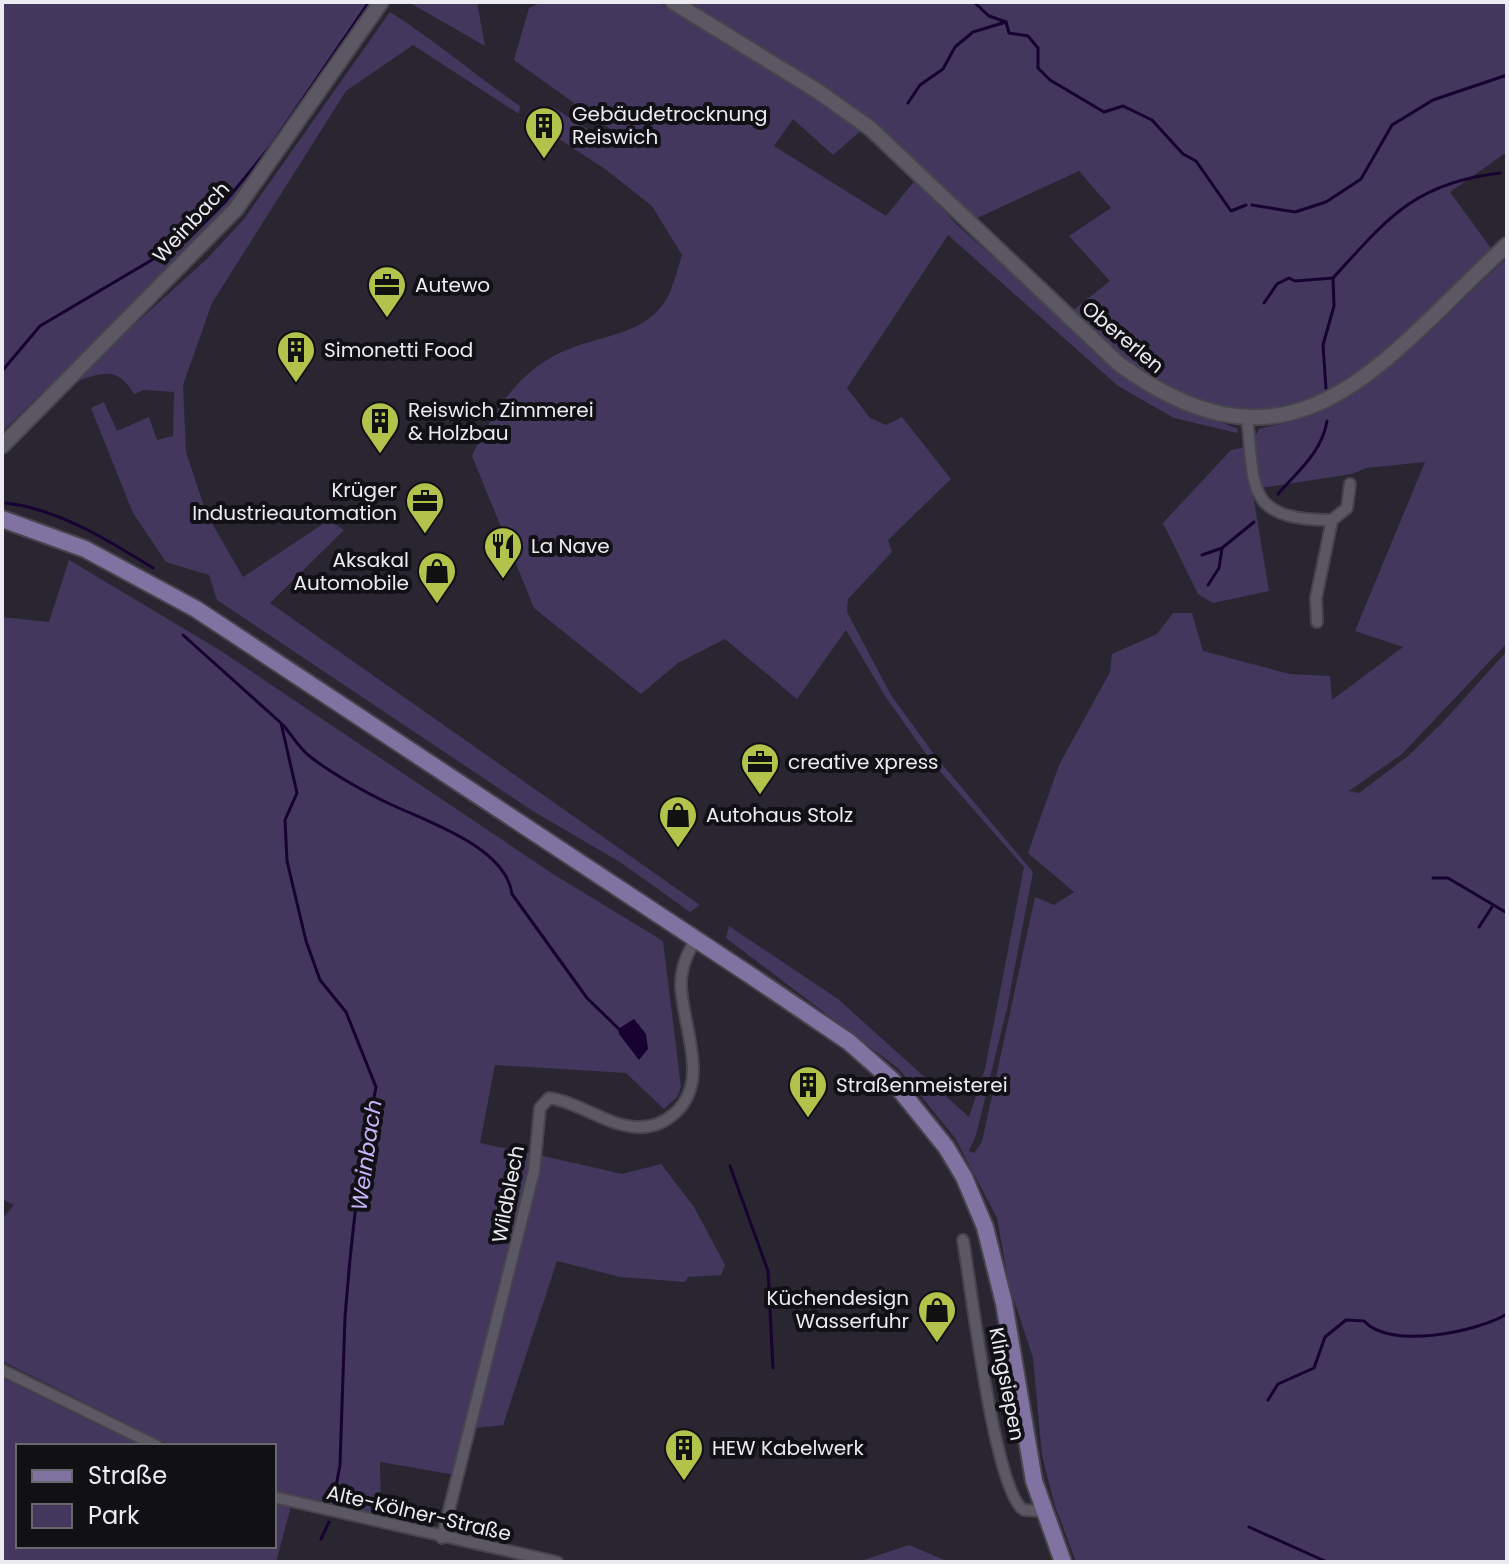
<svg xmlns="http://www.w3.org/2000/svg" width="1509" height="1564" font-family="Poppins,sans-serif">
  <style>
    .green { fill: #43375e }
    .water { fill: #170232 }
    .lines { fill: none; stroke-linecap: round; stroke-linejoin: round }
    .stream { stroke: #170232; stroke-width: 3 }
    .minor-casing { stroke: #47444d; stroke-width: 14 }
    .secondary-casing { stroke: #47444d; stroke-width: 18 }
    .primary-casing { stroke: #47444d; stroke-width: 20 }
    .minor { stroke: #5b5864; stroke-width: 10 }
    .secondary { stroke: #5b5864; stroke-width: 14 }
    .primary { stroke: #8072a1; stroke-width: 16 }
    .labels { text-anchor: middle; stroke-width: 8; stroke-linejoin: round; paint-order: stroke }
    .poi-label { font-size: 20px; fill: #edebf2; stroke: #111015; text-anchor: start }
    .street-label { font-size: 20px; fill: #edebf2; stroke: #111015 }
    .water-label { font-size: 22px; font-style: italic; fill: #c7b4f8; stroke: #111015 }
  </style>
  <rect width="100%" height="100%" fill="#292631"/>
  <g class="green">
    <polygon points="2,2 373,2 233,206 2,432"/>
    <polygon points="409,2 477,2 485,46 410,3"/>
    <path d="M542 2H659L863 129 833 155 793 119 774 146 886 216 916 179 955 223 1117 368 1154 395 1238 429 1237 433 1174 418 1118 386 948 235 847 388 870 418 886 425 902 417 951 479 888 540 892 552 848 599 847 612 891 695 936 757 1033 872 1007 1008 976 1135 969 1151 974 1153 982 1142 1035 897 1054 905 1074 892 1028 853 1059 765 1110 672 1112 654 1157 634 1173 613H1192L1203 651 1290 674 1330 676 1332 700 1403 647 1355 631 1425 462 1366 468 1352 474 1260 488 1253 441 1259 429C1277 424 1300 421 1317 413 1390 378 1448 312 1507 258V643L1402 754 1349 791 1359 793 1408 756 1443 722 1507 651V1562H1076L1054 1503 1042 1455 1033 1358 1009 1285 997 1218 955 1138 899 1069 726 938 729 926 838 999 969 1117 985 1069 1024 867 931 761 885 696 846 630 797 699 725 639 678 663 641 694 534 608 472 456C494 409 522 365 574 347 604 336 641 333 662 306 672 294 677 270 682 255L652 206 605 169 533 122 541 111 554 108 614 146 620 136 514 60 529 8Z"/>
    <polygon points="687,2 1507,2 1507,152 1450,192 1493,251 1356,379 1296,409 1231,413 1160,387 1071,312 1110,281 1069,236 1111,208 1079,171 975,219 836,97"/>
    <path d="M390 12C436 41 476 76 520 106L519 114 413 45 346 91 212 303 183 385 186 452 206 513 243 577 329 520 344 530 270 603 700 905 690 912 620 862 531 810 217 600 209 575 166 562 133 513 91 408 104 402 117 431 149 417 157 440 173 436 174 392 144 390 134 394C118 366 102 372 75 382L73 380 208 258 244 219Z"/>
    <polygon points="1245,447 1269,591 1213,603 1198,594 1163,523 1231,450"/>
    <polygon points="69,560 218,649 553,874 663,941 681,1087 677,1097 664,1109 626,1073 495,1065 480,1143 531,1154 528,1179 456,1475 380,1462 381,1515 274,1491 274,1446 171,1446 2,1361 2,1219 14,1205 2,1199 2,617 49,622"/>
    <polygon points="539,1155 622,1174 661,1164 694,1207 725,1265 721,1275 688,1277 685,1282 620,1277 557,1261 503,1425 475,1428 533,1201"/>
    <polygon points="2,1378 142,1446 18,1446 18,1546 274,1546 274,1502 291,1506 276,1562 2,1562"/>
    <polygon points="909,1545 949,1562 858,1562"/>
  </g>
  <polygon class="water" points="634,1019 646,1034 648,1049 639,1060 619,1034 618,1029"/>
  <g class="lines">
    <g class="stream">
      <polyline points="974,2 989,16 1006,22 1009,33 1028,36 1038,48 1038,68 1050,80 1104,112 1123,106 1152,120 1183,154 1196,161 1231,211 1246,205"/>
      <polyline points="908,103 920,85 943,69 955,47 973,32 1006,22"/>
      <polyline points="1252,205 1295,212 1326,202 1361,179 1392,125 1433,100 1507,75"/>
      <path d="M1264 303 1277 284 1289 278 1295 281 1333 278C1387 219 1414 183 1500 173"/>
      <polyline points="2,371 40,326 189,238 224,203 270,147 369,2"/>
      <polyline points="1326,389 1323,345 1334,306 1333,278"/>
      <path d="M1278 494C1298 471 1322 452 1327 421"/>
      <path d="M6 503C58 509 108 540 153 568"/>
      <polyline points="1202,555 1222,548 1254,522"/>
      <polyline points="1208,585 1219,568 1222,548"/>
      <polyline points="183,635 281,723 297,793 285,820 287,861 306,941 320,980 346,1012 376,1087 359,1177 350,1259 345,1317 340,1465 333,1502"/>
      <path d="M283 725C291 734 298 746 307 754 327 771 368 794 392 805 429 822 506 848 512 894L587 998 621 1031"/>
      <polyline points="1433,878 1448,878 1507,913"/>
      <polyline points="1479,927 1492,907"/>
      <polyline points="730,1166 768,1271 773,1368"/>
      <path d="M1268 1400 1278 1384 1314 1368 1325 1337 1346 1320 1364 1321C1390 1350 1477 1332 1507 1314"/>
      <polyline points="1249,1527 1327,1562"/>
      <polyline points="321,1539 329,1522"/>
    </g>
    <defs>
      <g id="minor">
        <path d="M1247 417C1255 489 1245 520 1332 520L1347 508 1350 484"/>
        <polyline points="1317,622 1316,598 1332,520"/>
        <path d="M963 1240C971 1284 994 1492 1024 1510L1042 1511"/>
        <polyline points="2,1370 157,1446"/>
        <polyline points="274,1497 557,1562"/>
        <path d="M442 1538 534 1171 540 1108 549 1098C579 1102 605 1125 636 1127 651 1128 664 1123 675 1113 711 1081 682 1026 681 985 681 967 687 954 696 939"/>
      </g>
      <g id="secondary">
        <path d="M673 2 819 92 871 129 1119 364C1298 494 1382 359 1507 245"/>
        <polyline points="2,446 236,209 381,2"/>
      </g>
      <polyline id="primary" points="2,519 85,549 196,609 750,975 849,1042 892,1080 946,1147 964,1177 985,1227 1004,1303 1034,1481 1063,1562"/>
    </defs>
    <use href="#minor" class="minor-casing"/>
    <use href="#secondary" class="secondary-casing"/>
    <use href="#primary" class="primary-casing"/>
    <use href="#minor" class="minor"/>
    <use href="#secondary" class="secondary"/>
    <use href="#primary" class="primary"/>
  </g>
  <defs>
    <symbol id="building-pin" viewBox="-11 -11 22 30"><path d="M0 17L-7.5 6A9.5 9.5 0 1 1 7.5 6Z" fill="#b2c34c" stroke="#111015"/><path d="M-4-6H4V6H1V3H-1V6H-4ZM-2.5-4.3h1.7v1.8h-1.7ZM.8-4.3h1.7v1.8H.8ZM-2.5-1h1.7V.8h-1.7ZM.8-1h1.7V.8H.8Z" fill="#111"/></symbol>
    <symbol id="office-pin" viewBox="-11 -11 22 30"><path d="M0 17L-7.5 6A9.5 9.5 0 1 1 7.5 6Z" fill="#b2c34c" stroke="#111015"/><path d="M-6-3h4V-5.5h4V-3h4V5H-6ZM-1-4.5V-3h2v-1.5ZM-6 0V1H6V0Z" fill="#111"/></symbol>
    <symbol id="restaurant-pin" viewBox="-11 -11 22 30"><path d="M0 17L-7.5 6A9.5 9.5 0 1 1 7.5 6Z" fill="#b2c34c" stroke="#111015"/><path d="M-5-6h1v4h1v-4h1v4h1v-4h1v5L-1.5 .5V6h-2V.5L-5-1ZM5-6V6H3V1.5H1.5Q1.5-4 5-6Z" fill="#111"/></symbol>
    <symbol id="shop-pin" viewBox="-11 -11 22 30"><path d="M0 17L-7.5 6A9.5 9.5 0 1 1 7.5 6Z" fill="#b2c34c" stroke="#111015"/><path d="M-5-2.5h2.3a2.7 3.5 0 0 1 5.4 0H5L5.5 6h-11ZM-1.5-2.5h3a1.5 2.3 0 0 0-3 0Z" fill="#111"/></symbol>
  </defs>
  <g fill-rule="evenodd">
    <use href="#building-pin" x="522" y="104" width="44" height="60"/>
    <use href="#office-pin" x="365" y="263" width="44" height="60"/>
    <use href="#building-pin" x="274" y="328" width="44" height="60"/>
    <use href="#building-pin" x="358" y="399" width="44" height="60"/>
    <use href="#office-pin" x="403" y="479" width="44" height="60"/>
    <use href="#restaurant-pin" x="481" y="524" width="44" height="60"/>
    <use href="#shop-pin" x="415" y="549" width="44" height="60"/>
    <use href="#office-pin" x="738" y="740" width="44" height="60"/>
    <use href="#shop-pin" x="656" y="793" width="44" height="60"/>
    <use href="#building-pin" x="786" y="1063" width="44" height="60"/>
    <use href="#shop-pin" x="915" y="1288" width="44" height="60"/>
    <use href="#building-pin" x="662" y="1426" width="44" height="60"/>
  </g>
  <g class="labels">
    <g class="poi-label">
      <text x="572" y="121">Gebäudetrocknung<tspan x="572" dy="23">Reiswich</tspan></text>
      <text x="415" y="292">Autewo</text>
      <text x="324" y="357">Simonetti Food</text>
      <text x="408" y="417">Reiswich Zimmerei<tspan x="408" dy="23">&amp; Holzbau</tspan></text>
      <text x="397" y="497" text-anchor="end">Krüger<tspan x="397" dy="23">Industrieautomation</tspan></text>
      <text x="531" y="553">La Nave</text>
      <text x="409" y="567" text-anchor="end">Aksakal<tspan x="409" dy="23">Automobile</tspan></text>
      <text x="788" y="769">creative xpress</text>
      <text x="706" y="822">Autohaus Stolz</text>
      <text x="836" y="1092">Straßenmeisterei</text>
      <text x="909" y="1305" text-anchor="end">Küchendesign<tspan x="909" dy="23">Wasserfuhr</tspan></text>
      <text x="712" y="1455">HEW Kabelwerk</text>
    </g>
    <g class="street-label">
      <text transform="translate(191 222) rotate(-47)" y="7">Weinbach</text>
      <text transform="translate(1123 337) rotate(40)" y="7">Obererlen</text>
      <text transform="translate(508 1194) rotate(-79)" y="7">Wildblech</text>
      <text transform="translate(1007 1384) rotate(79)" y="7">Klingsiepen</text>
      <text transform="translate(419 1513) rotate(13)" y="7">Alte-Kölner-Straße</text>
    </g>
    <g class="water-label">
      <text transform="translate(366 1155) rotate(-82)" y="8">Weinbach</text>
    </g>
  </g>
  <rect width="1509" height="1564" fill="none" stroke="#edebf2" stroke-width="8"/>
  <rect x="16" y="1444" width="260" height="104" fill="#111015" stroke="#69686d" stroke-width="2"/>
  <rect x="32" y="1470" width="40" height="12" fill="#8072a1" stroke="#69686d" stroke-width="2"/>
  <text x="88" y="1484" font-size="24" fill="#edebf2">Straße</text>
  <rect x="32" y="1504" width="40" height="24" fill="#43375e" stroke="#69686d" stroke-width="2"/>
  <text x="88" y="1524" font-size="24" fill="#edebf2">Park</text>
</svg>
